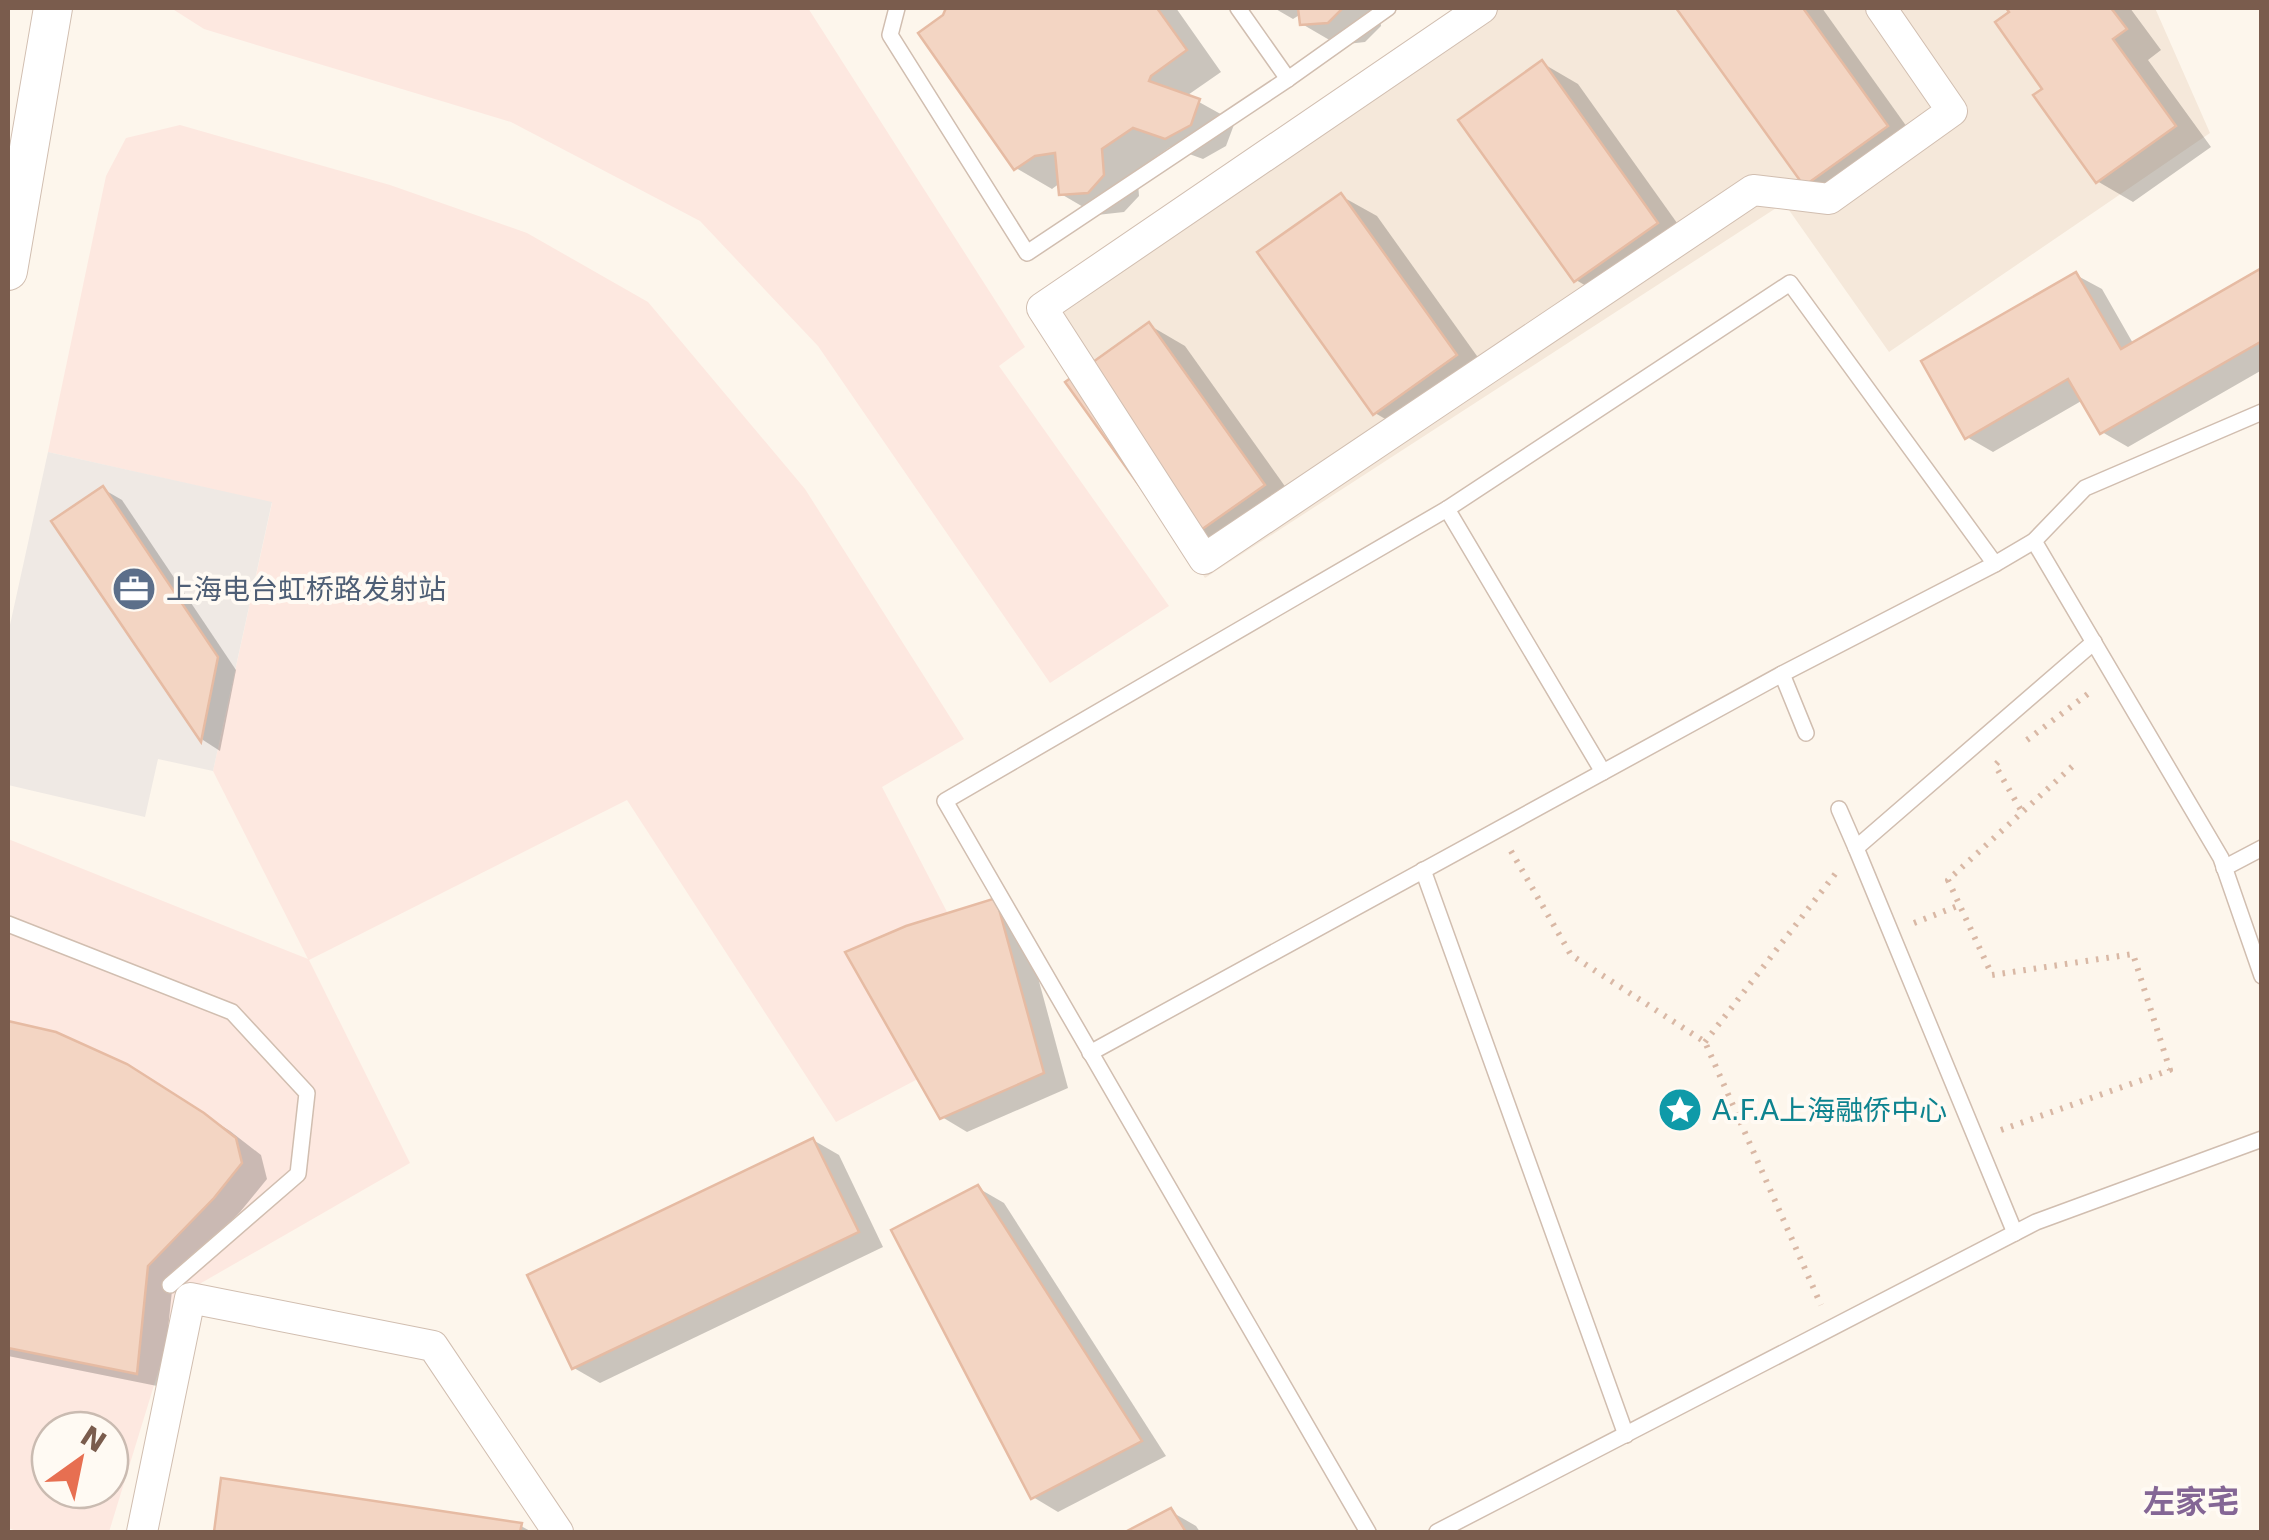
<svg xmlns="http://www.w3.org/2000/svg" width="2269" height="1540" font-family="'DejaVu Sans','Noto Sans SC',sans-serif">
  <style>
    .residential { fill: #f5e8da }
    .commercial { fill: #fde8e0; fill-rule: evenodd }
    .industrial { fill: #efe9e4 }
    .shadow { fill: #0003 }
    .building { fill: #f3d5c3; stroke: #e6bba3; stroke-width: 2.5 }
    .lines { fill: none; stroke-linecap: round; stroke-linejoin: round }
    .service-casing { stroke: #d1beb0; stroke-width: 18 }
    .minor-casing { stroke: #d1beb0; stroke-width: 32 }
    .tertiary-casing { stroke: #d1beb0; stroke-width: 40 }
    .path { stroke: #d9b8a5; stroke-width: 6; stroke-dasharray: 2.5 8; stroke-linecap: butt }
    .service { stroke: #fff; stroke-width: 15 }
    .minor { stroke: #fff; stroke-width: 30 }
    .tertiary { stroke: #fff; stroke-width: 38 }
    .labels { text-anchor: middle; stroke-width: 8; stroke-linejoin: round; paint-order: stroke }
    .service-label { font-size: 28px; fill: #4e5e75; stroke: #fffaf3; text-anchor: start }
    .culture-label { font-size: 28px; fill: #0d838f; stroke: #fffaf3; text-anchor: start }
    .quarter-label { font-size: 32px; font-weight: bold; fill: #846695; stroke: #fffaf3 }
  </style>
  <rect width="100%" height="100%" fill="#fdf6ec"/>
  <polygon class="residential" points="1471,8 2155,8 2210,133 1889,352 1784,203 1205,578 1028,310"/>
  <g class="commercial">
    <polygon points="171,8 808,8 1025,347 999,366 1169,606 1050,683 818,346 700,221 511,122 204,29"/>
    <path d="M180 125 390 185 527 233 648 302 805 489 964 739 882 787 1009 1031 836 1122 627 800 309 960 410 1163 182 1294 109 1532H19L8 1528V839L308 959 213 771 272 503 48 452 106 176 126 138ZM50 1430H110V1490H50Z"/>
  </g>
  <polygon class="industrial" points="48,452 272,502 213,771 158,759 145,817 8,785 8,634"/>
  <g class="shadow">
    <polygon points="948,8 1176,8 1221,72 1185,97 1199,102 1235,122 1226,146 1203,159 1170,147 1137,170 1139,196 1124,212 1097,215 1061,194 1060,183 1052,189 1016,168 945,17"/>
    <polygon points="1274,8 1379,8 1381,26 1365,42 1338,45 1302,24 1301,14 1293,19"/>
    <polygon points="1679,8 1822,8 1922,148 1842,205 1806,184"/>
    <polygon points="2009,8 2130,8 2161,50 2148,60 2211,147 2133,202 2097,181 2046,90"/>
    <polygon points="1542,63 1578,84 1692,244 1612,301 1576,280"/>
    <polygon points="1341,196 1377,216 1492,377 1411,434 1375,413"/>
    <polygon points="2260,272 2262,273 2262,370 2128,447 2102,432 2083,400 1993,452 1967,437 2076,275 2102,289 2134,345"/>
    <polygon points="1149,325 1185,346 1299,506 1219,563 1182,542"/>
    <polygon points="103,489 122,500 236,670 220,751 203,740 54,522"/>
    <polygon points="995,901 1021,915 1068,1088 967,1132 942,1117"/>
    <polygon points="8,1024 55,1034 153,1082 230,1131 261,1155 267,1179 240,1212 173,1281 162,1387 8,1356"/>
    <polygon points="813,1140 839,1155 883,1247 600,1383 574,1368"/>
    <polygon points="978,1188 1004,1203 1166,1456 1058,1512 1033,1497"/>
    <polygon points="224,1481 521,1526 532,1532 216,1532"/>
    <polygon points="1170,1511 1196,1526 1200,1532 1131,1532"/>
  </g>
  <g class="building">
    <polygon points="946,8 1157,8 1187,50 1151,76 1149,81 1200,99 1191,125 1165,139 1133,128 1102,149 1104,175 1088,193 1059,195 1055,153 1035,156 1014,170 918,33 943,15"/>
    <polygon points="1298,8 1343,8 1328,23 1300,25"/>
    <polygon points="1676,8 1803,8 1888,126 1804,186"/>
    <polygon points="2006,8 2111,8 2127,29 2113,39 2176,126 2096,183 2033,95 2042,89 1995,22 2009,12"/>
    <polygon points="1542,60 1658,223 1574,282 1458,120"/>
    <polygon points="1341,193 1457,355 1373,415 1257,252"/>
    <polygon points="2260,269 2262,341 2100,434 2068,379 1965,439 1921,361 2076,272 2121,349"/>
    <polygon points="1149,322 1265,485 1181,544 1065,382"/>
    <polygon points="103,486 218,657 201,742 51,521"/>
    <polygon points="996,898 1044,1073 940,1119 845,952 906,926"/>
    <polygon points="8,1021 56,1032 127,1064 204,1113 236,1138 242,1163 214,1198 148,1266 137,1374 8,1348"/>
    <polygon points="813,1138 859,1232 572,1369 527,1275"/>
    <polygon points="978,1185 1142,1441 1031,1499 891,1230"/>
    <polygon points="221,1478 522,1523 520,1532 214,1532"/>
    <polygon points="1171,1508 1186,1532 1125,1532"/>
  </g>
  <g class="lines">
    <defs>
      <g id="service">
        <polyline points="897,8 890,35 1027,253 1288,79 1388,8"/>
        <polyline points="1238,8 1288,79"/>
        <polyline points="1447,509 1603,772"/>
        <polyline points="2034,541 2221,858 2262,976"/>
        <polyline points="1782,674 1806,733"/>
        <polyline points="1839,809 1856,848"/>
        <polyline points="2224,868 2262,848"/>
        <polyline points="1423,870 1626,1435"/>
        <polyline points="8,924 232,1012 307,1093 298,1174 170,1285"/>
        <polyline points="1090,1053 1782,674 1995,564 2034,541 2085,488 2262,412"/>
        <polyline points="2015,1233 1856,848 2094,642"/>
        <polyline points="1368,1532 945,801 1447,509 1790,283 1995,564"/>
        <polyline points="1437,1532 2036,1222 2262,1139"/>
      </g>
      <g id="minor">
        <polyline points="1482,8 1042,308 1204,559 1753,190 1829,199 1952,111 1881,8"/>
        <polyline points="142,1532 190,1298 433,1346 558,1532"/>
      </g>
      <polyline id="tertiary" points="8,271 53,8"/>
    </defs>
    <use href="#service" class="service-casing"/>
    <use href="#minor" class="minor-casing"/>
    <use href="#tertiary" class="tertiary-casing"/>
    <g class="path">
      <polyline points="2027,740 2093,690"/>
      <polyline points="1998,762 1995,765 2022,812"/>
      <polyline points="1511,851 1571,955 1705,1042 1821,1305"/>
      <polyline points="1914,923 1960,905"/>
      <polyline points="1705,1042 1839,869"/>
      <polyline points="2001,1130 2170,1070 2133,954 1992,975 1948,880 2077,762"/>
    </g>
    <use href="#service" class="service"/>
    <use href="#minor" class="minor"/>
    <use href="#tertiary" class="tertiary"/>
  </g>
  <defs>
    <symbol id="office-disc" viewBox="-11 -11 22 22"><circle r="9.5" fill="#5c6f8a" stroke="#fffaf3"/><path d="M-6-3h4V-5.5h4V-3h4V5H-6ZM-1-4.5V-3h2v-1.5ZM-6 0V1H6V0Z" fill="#fff"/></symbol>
    <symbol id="sight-disc" viewBox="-11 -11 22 22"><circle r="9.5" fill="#0f9aa8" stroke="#fffaf3"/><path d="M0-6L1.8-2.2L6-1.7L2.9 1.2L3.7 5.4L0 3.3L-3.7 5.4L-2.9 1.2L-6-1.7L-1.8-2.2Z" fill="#fff"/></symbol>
  </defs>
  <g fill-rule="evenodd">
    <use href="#office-disc" x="109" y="564" width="50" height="50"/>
    <use href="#sight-disc" x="1655" y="1085" width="50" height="50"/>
  </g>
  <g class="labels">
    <g class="service-label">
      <text x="166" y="599">上海电台虹桥路发射站</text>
    </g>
    <g class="culture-label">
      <text x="1712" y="1120">A.F.A上海融侨中心</text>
    </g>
    <g class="quarter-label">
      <text x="2191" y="1513">左家宅</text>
    </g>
  </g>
  <rect width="2269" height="1540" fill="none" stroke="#7a5c4d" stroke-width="20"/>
  <g transform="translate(80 1460) rotate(33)"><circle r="48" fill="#fffaf3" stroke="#cabbb1" stroke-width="2.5"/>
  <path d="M0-8L18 38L0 25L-18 38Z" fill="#e76f51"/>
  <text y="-15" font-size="28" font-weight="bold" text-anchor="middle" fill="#7a5c4d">N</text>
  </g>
</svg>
